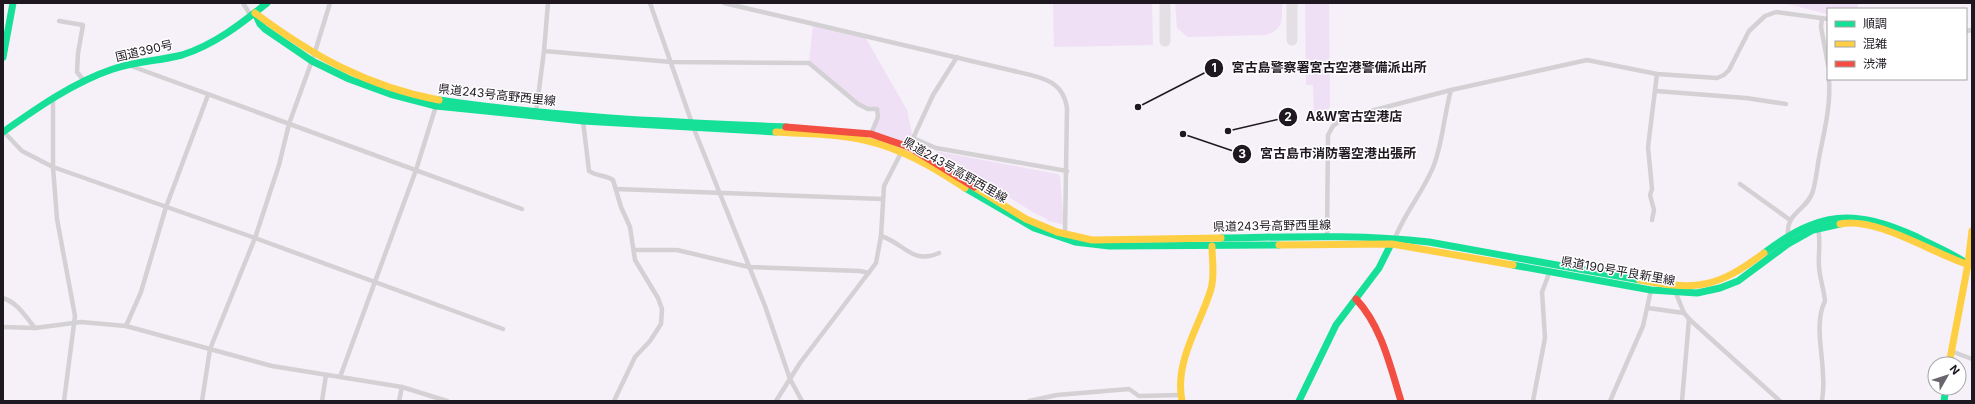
<svg xmlns="http://www.w3.org/2000/svg" width="1975" height="404" font-family="Inter,'Noto Sans JP',sans-serif">
  <style>
    .green { fill: #f0e0f6 }
    .lines { fill: none; stroke-linecap: round; stroke-linejoin: round }
    .taxiway { stroke: #e3dfe4; stroke-width: 11 }
    .street { stroke: #d3d1d4; stroke-width: 4.5 }
    .fast { stroke: #16e098; stroke-width: 7 }
    .slow { stroke: #ffcf43; stroke-width: 7 }
    .jam { stroke: #f24e42; stroke-width: 7 }
    .labels { text-anchor: middle; stroke-width: 3; stroke-linejoin: round; paint-order: stroke }
    .street-label { font-size: 12px; fill: #1f1821; stroke: #fff }
    .leader { fill: none; stroke: #1f1821; stroke-width: 1.5 }
    .callout-dot { fill: #1f1821; stroke: #fff; stroke-width: 1.5 }
    .mark-label { font-size: 12px; text-anchor: middle; font-weight: bold; fill: #fff }
    .callout-label { font-size: 13px; text-anchor: middle; font-weight: bold; fill: #1f1821; stroke: #fff; stroke-width: 3; stroke-linejoin: round; paint-order: stroke }
  </style>
  <rect width="100%" height="100%" fill="#f6f0f8"/>
  <g class="green">
    <polygon points="1053,3 1152,3 1153,45 1054,47"/>
    <path d="M1175 3H1282C1282 21 1284 30 1265 35L1188 37 1177 28Z"/>
    <path d="M1305 3H1329L1330 106C1327 114 1323 116 1314 116L1313 85H1306Z"/>
    <polygon points="1783,3 1858,3 1858,9 1828,9 1828,14"/>
    <polygon points="813,24 864,35 907,110 913,138 909,147 871,134 878,117 877,110 868,109 809,63"/>
    <polygon points="935,151 1058,174 1060,177 1064,225 1048,221 1047,219 1034,213"/>
  </g>
  <g class="lines">
    <g class="taxiway">
      <polyline points="1165,3 1165,41"/>
      <polyline points="1292,3 1292,40"/>
    </g>
    <g class="street">
      <polyline points="243,3 251,16"/>
      <polyline points="650,3 694,129 765,306 790,379 802,401"/>
      <path d="M724 3 1014 71C1039 77 1063 79 1067 108L1065 235"/>
      <polyline points="1822,18 1821,27 1828,65"/>
      <polyline points="59,21 83,25 78,53 77,72 85,82"/>
      <polyline points="1966,31 1972,30"/>
      <polyline points="544,51 671,62 809,63 858,104 868,109 877,109 878,117 871,134"/>
      <polyline points="131,66 522,209"/>
      <polyline points="1656,91 1746,98 1786,104"/>
      <polyline points="53,100 53,167 57,219 75,316 64,401"/>
      <polyline points="536,113 544,51 548,3"/>
      <path d="M583 121 589 171C596 176 605 175 613 180L621 207 630 227 635 260 658 298 662 309 661 324 650 341 635 357 614 401"/>
      <polyline points="4,132 22,151 53,167 255,238 503,329"/>
      <polyline points="913,138 936,148 1067,171"/>
      <polyline points="1740,184 1790,220"/>
      <polyline points="616,189 882,199"/>
      <polyline points="1652,220 1654,210 1650,195 1652,189 1648,147 1657,74"/>
      <path d="M1818 228C1821 241 1818 254 1819 267 1820 279 1824 290 1825 301 1814 323 1823 353 1823 376 1824 384 1823 393 1822 401"/>
      <path d="M881 236C904 243 912 265 939 253"/>
      <polyline points="1327,237 1328,135 1333,126 1344,118 1451,90 1587,60 1657,74 1717,78 1724,75 1729,70 1749,31 1765,16 1776,12 1828,19"/>
      <path d="M1788 237C1785 212 1807 211 1813 191 1816 180 1817 169 1819 158 1824 132 1831 106 1829 79"/>
      <path d="M1395 238C1405 212 1424 191 1434 165 1443 141 1444 115 1451 90"/>
      <polyline points="634,250 677,250 749,267 860,271 869,273"/>
      <polyline points="1675,291 1684,313 1689,319 1780,401"/>
      <path d="M3 298C18 303 25 316 35 328"/>
      <polyline points="1648,308 1684,313"/>
      <polyline points="126,326 141,292 166,207 208,95"/>
      <polyline points="3,327 35,328 81,322 126,326 272,366 402,387 447,401"/>
      <polyline points="1951,351 1972,359"/>
      <polyline points="340,377 416,170 436,106"/>
      <polyline points="202,401 210,349 255,238 279,165 289,124 314,55 330,3"/>
      <polyline points="322,401 326,375"/>
      <polyline points="399,401 402,387"/>
      <polyline points="776,401 800,363 876,263 881,236 884,186 902,151 909,147 933,95 957,57"/>
      <polyline points="1029,401 1057,395 1129,389 1139,396 1180,395"/>
      <polyline points="1533,401 1545,338 1542,292 1550,271"/>
      <polyline points="1610,401 1643,326 1651,290"/>
      <polyline points="1682,401 1689,319"/>
    </g>
    <g class="fast">
      <polyline points="255,13 260,24 265,29 312,61 349,79 390,94 436,106 583,121 776,132"/>
      <polyline points="3,57 13,3"/>
      <path d="M439 100C553 117 671 122 786 127"/>
      <path d="M3 132C37 108 74 82 113 69 136 61 159 61 182 55 214 45 241 24 267 3"/>
      <polyline points="965,188 1034,228 1075,242 1109,246 1279,245"/>
      <path d="M1221 238C1290 237 1360 234 1429 242L1640 280"/>
      <path d="M1764 253C1820 211 1853 208 1917 237 1932 245 1948 251 1963 261"/>
      <polyline points="1513,265 1651,290 1697,293 1720,288 1738,281 1788,244 1813,230 1840,224"/>
      <polyline points="1299,401 1336,325 1379,268 1393,240"/>
      <polyline points="1944,401 1946,388"/>
    </g>
    <g class="slow">
      <path d="M255 13C313 56 366 86 439 100"/>
      <path d="M776 132C805 134 835 133 864 140 901 148 933 167 965 188"/>
      <polyline points="974,187 1026,219 1057,232 1092,240 1221,238"/>
      <path d="M1840 224C1877 216 1935 255 1972 266"/>
      <polyline points="1279,245 1392,244 1513,265"/>
      <path d="M1640 280C1697 291 1717 288 1764 253"/>
      <polyline points="1949,364 1968,264 1972,231"/>
      <path d="M1182 401C1174 361 1200 326 1211 289 1215 275 1212 260 1212 246"/>
    </g>
    <g class="jam">
      <polyline points="786,127 871,134 909,147 974,187"/>
      <path d="M1356 299C1382 327 1390 366 1401 401"/>
    </g>
  </g>
  <g class="labels">
    <g class="street-label">
      <text transform="translate(144 51) rotate(-13)" y="4">国道390号</text>
      <text transform="translate(497 95) rotate(6)" y="4">県道243号高野西里線</text>
      <text transform="translate(955 170) rotate(30)" y="4">県道243号高野西里線</text>
      <text transform="translate(1272 226) rotate(-1)" y="4">県道243号高野西里線</text>
      <text transform="translate(1618 271) rotate(10)" y="4">県道190号平良新里線</text>
    </g>
  </g>
  <path class="leader" d="M1138 107L1214 68M1228 131L1288 117M1183 134L1242 154"/>
  <g class="callout-dot">
    <circle cx="1138" cy="107" r="4"/>
    <circle cx="1228" cy="131" r="4"/>
    <circle cx="1183" cy="134" r="4"/>
    <circle cx="1214" cy="68" r="10"/>
    <circle cx="1288" cy="117" r="10"/>
    <circle cx="1242" cy="154" r="10"/>
  </g>
  <g class="mark-label">
    <text x="1214" y="72">1</text>
    <text x="1288" y="121">2</text>
    <text x="1242" y="158">3</text>
  </g>
  <g class="callout-label">
    <text x="1329" y="72">宮古島警察署宮古空港警備派出所</text>
    <text x="1354" y="121">A&amp;W宮古空港店</text>
    <text x="1338" y="158">宮古島市消防署空港出張所</text>
  </g>
  <rect width="1975" height="404" fill="none" stroke="#1f1821" stroke-width="8"/>
  <rect x="1827" y="8" width="140" height="72" fill="#ffffff" stroke="#a5a3a6"/>
  <rect x="1835" y="21" width="20" height="6" fill="#16e098" stroke="#a5a3a6"/>
  <text x="1863" y="28" font-size="12" fill="#1f1821">順調</text>
  <rect x="1835" y="41" width="20" height="6" fill="#ffcf43" stroke="#a5a3a6"/>
  <text x="1863" y="48" font-size="12" fill="#1f1821">混雑</text>
  <rect x="1835" y="61" width="20" height="6" fill="#f24e42" stroke="#a5a3a6"/>
  <text x="1863" y="68" font-size="12" fill="#1f1821">渋滞</text>
  <g transform="translate(1947 376) rotate(51)"><circle r="19" fill="#ffffff" stroke="#a5a3a6"/>
  <path d="M0-3L7 15L0 10L-7 15Z" fill="#6a646c"/>
  <text y="-6" font-size="11" font-weight="bold" text-anchor="middle" fill="#1f1821">N</text>
  </g>
</svg>
